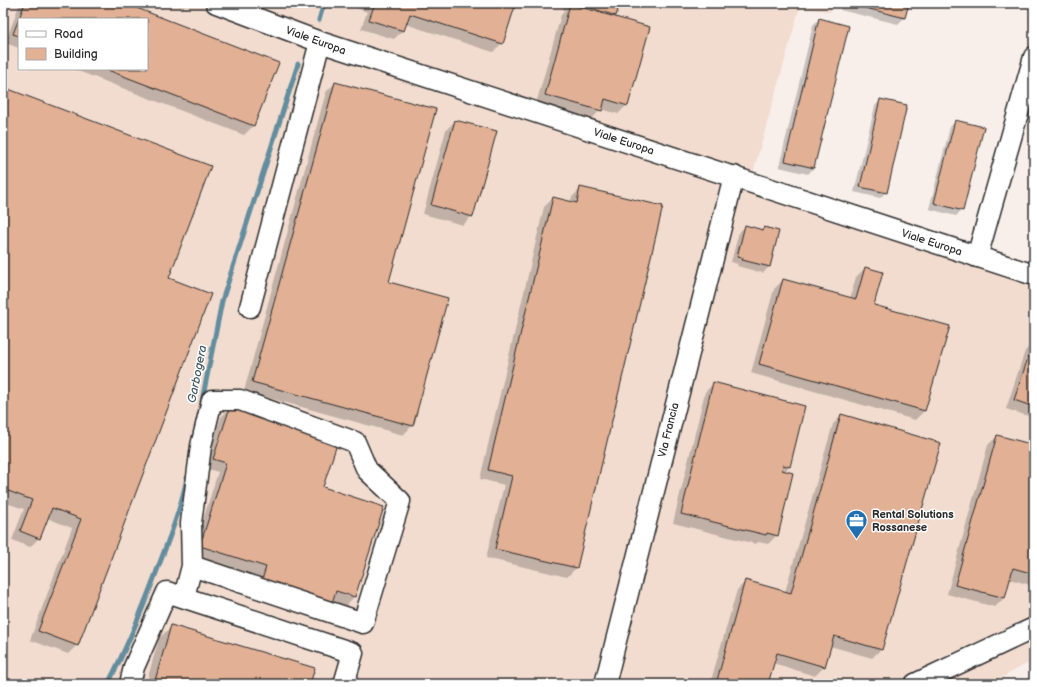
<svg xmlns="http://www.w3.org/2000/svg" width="1037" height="687" font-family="'Balsamiq Sans',sans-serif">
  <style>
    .built { fill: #f2dcd0; fill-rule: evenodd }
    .shadow { fill: #0003 }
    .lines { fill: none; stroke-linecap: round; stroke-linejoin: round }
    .stream { stroke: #638d9e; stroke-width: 5 }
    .building { fill: #e2b094; stroke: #2b2b2b }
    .minor-casing { stroke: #2b2b2b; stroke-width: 23 }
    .minor { stroke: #fff; stroke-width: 20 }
    .labels { text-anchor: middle; stroke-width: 3; stroke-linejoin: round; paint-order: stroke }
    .street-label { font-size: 11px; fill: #2b2b2b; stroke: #fff }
    .poi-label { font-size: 11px; font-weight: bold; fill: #2b2b2b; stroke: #fff; text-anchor: start }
    .water-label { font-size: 12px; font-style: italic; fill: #475c64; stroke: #fff }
  </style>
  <rect width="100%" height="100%" fill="#f9efea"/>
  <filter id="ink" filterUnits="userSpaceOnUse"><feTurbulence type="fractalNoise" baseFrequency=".025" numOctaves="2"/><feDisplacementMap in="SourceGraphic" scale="8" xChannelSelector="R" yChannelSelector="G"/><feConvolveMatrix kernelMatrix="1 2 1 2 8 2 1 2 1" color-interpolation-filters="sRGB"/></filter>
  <g filter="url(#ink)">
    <path class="built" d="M3 3H833L830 12 800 7 751 180 1034 271V660L990 684H3ZM19 19H147V69H19Z"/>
    <g class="shadow">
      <polygon points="20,3 122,3 277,63 253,126 244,135 73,69 147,69 147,19 19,19 19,48 5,43"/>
      <polygon points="343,3 515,3 502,43 493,52 405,24 403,30 394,39 361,29 367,12"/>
      <polygon points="565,3 619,3 613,18 627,105 618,114 601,109 592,119 536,104 561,15 565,11 563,10"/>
      <polygon points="842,3 908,3 904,18 898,24 840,10"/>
      <polygon points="819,19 814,168 808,174 779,167 813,25"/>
      <polygon points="335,83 387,283 447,299 412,426 403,435 244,391 326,92"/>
      <polygon points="3,88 168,278 77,645 68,654 30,640 72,528 47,518 39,538 30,547 12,540 24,509 3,502"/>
      <polygon points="881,100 886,192 880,198 854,192 875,106"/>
      <polygon points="455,121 472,216 463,225 423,214 446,130"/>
      <polygon points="956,121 962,210 956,216 929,209 950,127"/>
      <polygon points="581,188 662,207 576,568 567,577 486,558 504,485 480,479 544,207 553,198 570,202 572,197"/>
      <polygon points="745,227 762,231 764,228 769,267 763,273 737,266 738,264 731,262 739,232"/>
      <polygon points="865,268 873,305 924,411 915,420 751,373 774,289 783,280 850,299 856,277"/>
      <polygon points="1034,342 1034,418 1006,409 1025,351"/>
      <polygon points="714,383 789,467 785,471 777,535 768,544 758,542 756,544 673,523 705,392"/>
      <polygon points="230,408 354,597 345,606 332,601 251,595 257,576 192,555 218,472 205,468 221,417"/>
      <polygon points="842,415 881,649 872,658 830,646 824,667 815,676 773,663 767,684 710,684 737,590 746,581 785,592 833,424"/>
      <polygon points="997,436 1034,446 1034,586 1009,579 1004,598 995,607 947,594 988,445"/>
      <polygon points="171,627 309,684 146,684 159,638"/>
    </g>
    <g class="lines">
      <g class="stream">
        <polyline points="319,20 324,3"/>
        <polyline points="202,401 222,301 298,64"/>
        <path d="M108 684C128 645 144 606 159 565 170 536 181 508 187 478"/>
      </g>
    </g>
    <g class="building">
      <polygon points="25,3 124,3 279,63 254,126 105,69 147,69 147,19 19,19 19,36 13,34"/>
      <polygon points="375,3 516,3 503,44 410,14 404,31 369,20"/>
      <polygon points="576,3 620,3 616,16"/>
      <polygon points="846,3 909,3 905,18"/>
      <polygon points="570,4 650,27 628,106 605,99 602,111 545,95"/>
      <polygon points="819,18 849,26 814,168 785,161"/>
      <polygon points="335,82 436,109 389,282 448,298 413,426 252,382"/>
      <polygon points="3,87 211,166 169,278 211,294 78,646 38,631 81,519 52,508 40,539 20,531 32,500 3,489"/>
      <polygon points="880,99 907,105 887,193 860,187"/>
      <polygon points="455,120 497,131 473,217 431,205"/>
      <polygon points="955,120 984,127 963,211 934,203"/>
      <polygon points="580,187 663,206 577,568 495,549 512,476 488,470 553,197 577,203"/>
      <polygon points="745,225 763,230 764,227 779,231 770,267 742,260 743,258 737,257"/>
      <polygon points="865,267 883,272 874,305 950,326 925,411 759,364 783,279 856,299"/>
      <polygon points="1034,340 1034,407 1014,400"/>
      <polygon points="713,382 805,406 790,467 783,465 782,470 793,473 778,536 767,533 766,535 681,514"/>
      <polygon points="230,407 338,441 323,487 384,507 355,597 336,591 330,608 260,586 266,567 200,546 226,463 213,459"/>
      <polygon points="841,414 941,443 882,650 834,636 825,667 777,653 768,684 716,684 745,580 791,593"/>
      <polygon points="997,435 1034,445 1034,574 1013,568 1005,598 955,585"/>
      <polygon points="171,625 315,668 310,684 154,684"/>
    </g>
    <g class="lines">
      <defs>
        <g id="minor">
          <polyline points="216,3 320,42 1034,275"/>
          <polyline points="977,257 1034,57"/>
          <polyline points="250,307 320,42"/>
          <polyline points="184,597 192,566 363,623 400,501 367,470 355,442 240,400 212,400 201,446 191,523 192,566"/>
          <polyline points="130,684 134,667 167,592 353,653 344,684"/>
          <polyline points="605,684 734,176"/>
          <polyline points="915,684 1034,628"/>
        </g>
      </defs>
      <use href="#minor" class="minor-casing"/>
      <use href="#minor" class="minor"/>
    </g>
  </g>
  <defs>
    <symbol id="office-pin" viewBox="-11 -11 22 30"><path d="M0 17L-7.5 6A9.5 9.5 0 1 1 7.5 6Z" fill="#1f6fb2" stroke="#fff"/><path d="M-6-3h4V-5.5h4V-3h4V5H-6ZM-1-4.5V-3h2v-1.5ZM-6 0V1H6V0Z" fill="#fff"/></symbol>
  </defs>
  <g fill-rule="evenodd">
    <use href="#office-pin" x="844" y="508" width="25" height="34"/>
  </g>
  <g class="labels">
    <g class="street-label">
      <text transform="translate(316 40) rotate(20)" y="4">Viale Europa</text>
      <text transform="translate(624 141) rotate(18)" y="4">Viale Europa</text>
      <text transform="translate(932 242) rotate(18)" y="4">Viale Europa</text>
      <text transform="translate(668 430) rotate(-76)" y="4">Via Francia</text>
    </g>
    <g class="poi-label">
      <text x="872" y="518">Rental Solutions<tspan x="872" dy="13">Rossanese</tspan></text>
    </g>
    <g class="water-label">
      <text transform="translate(197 374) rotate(-79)" y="4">Garbogera</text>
    </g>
  </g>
  <rect width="1037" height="687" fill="none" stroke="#fff" stroke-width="16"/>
  <rect x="8" y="8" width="1021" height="671" fill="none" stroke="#2b2b2b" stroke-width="1.5" filter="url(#ink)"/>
  <rect x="18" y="18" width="130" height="52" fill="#ffffff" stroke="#aaaaaa"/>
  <rect x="26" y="31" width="20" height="6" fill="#ffffff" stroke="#aaaaaa"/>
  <text x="54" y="38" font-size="12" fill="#2b2b2b">Road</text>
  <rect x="26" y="48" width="20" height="12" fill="#e2b094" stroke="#aaaaaa"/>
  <text x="54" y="58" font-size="12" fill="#2b2b2b">Building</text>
</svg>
